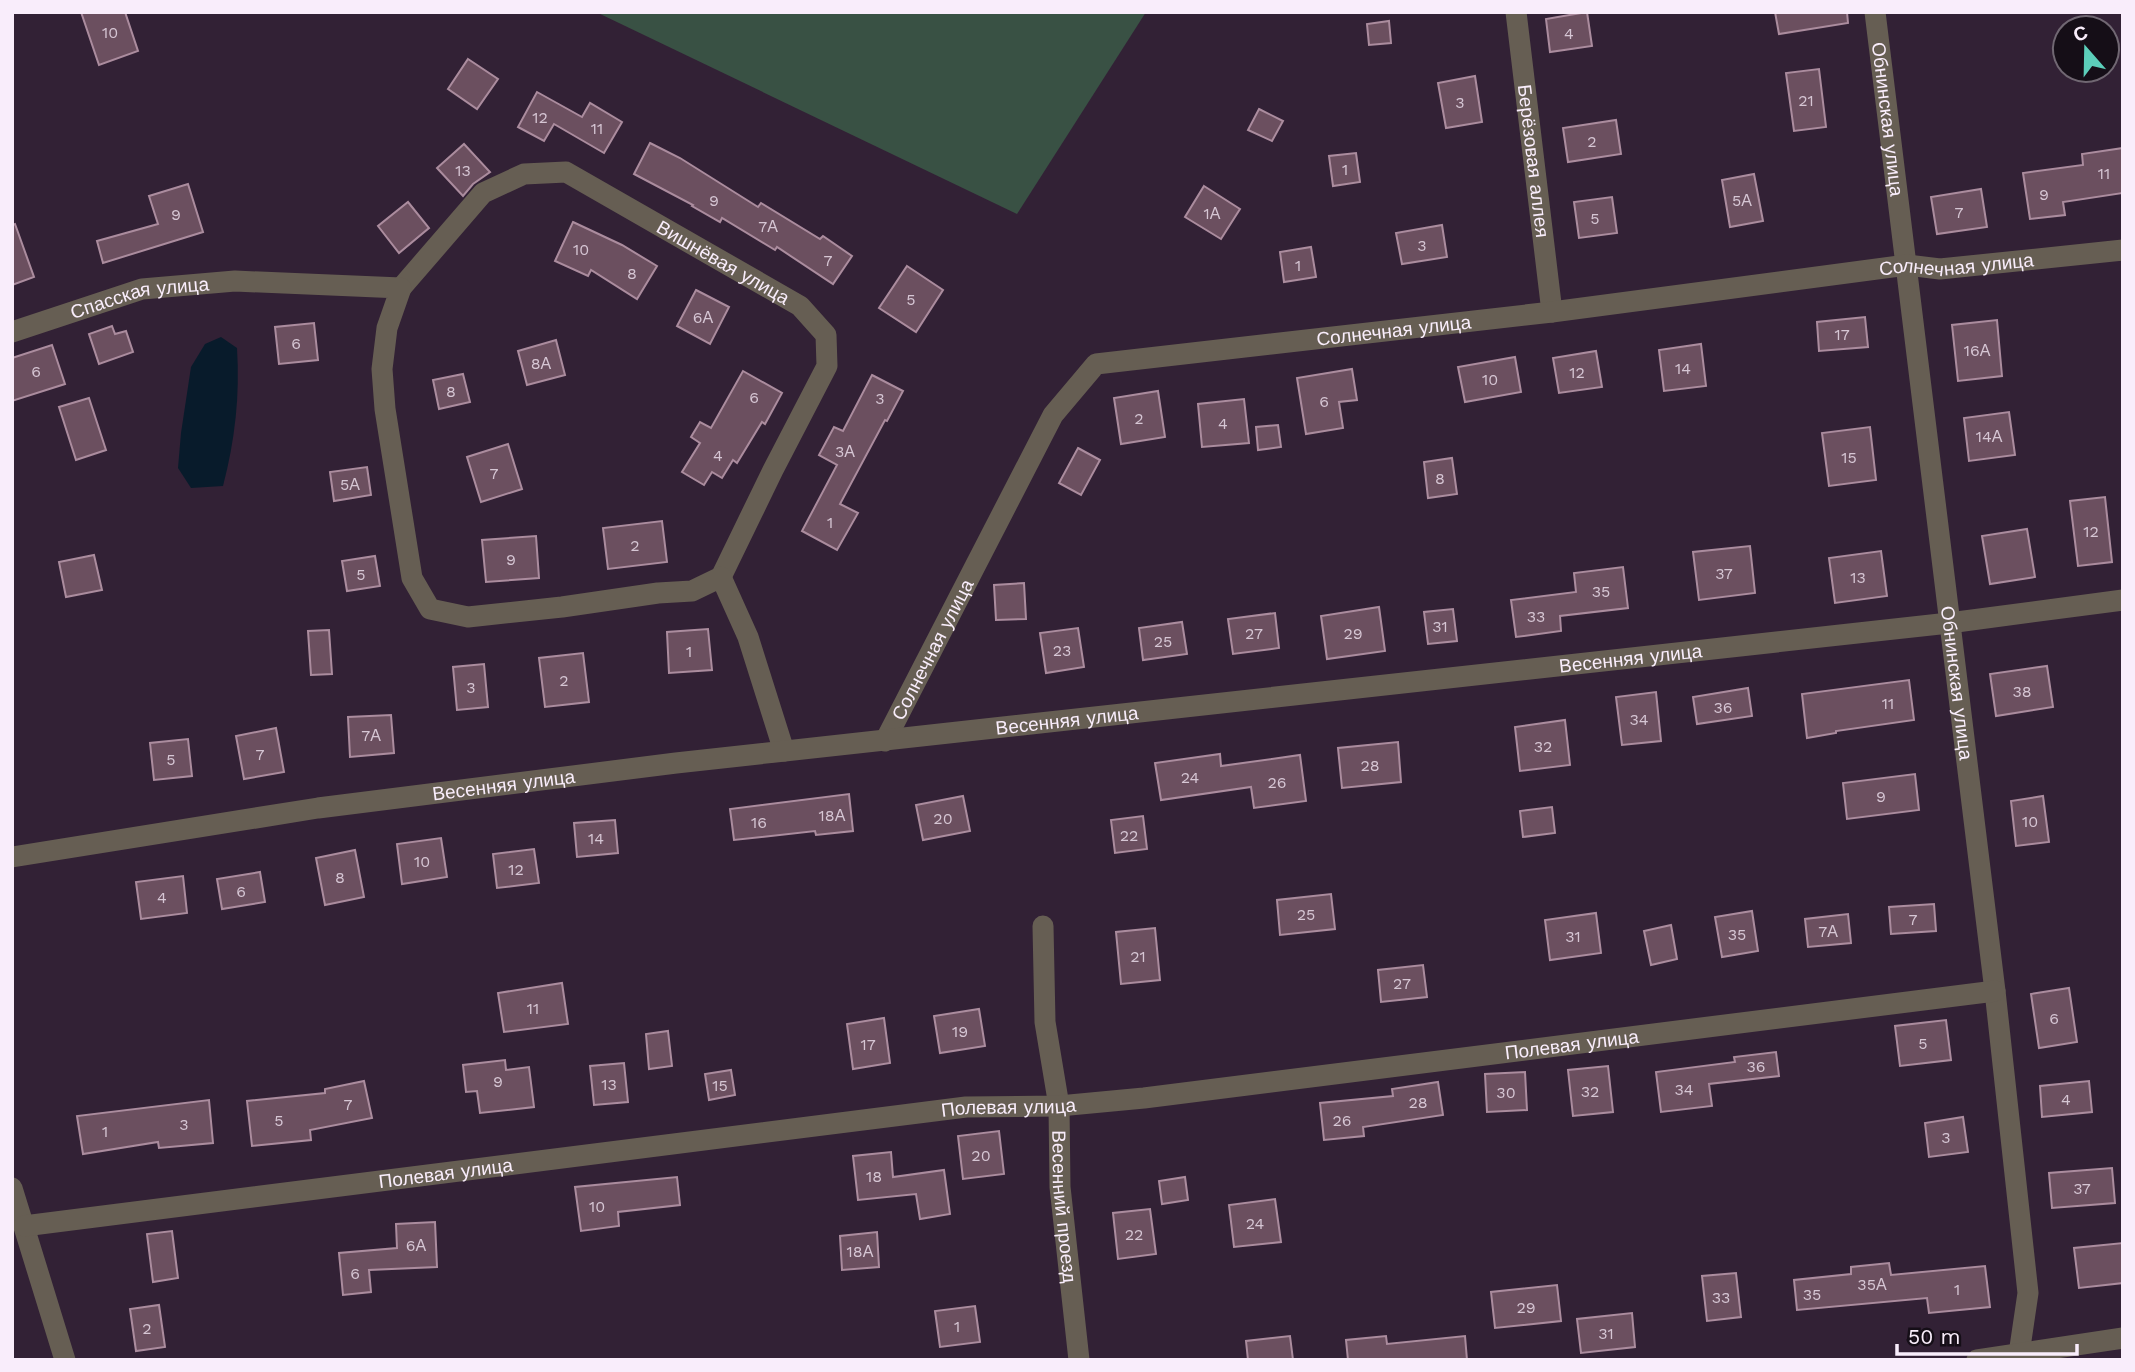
<svg xmlns="http://www.w3.org/2000/svg" width="2135" height="1372" font-family="'Work Sans',sans-serif">
  <style>
    .green { fill: #395144 }
    .water { fill: #081b2b }
    .building { fill: #6b4f5f; stroke: #ab8c9e; stroke-width: 2 }
    .lines { fill: none; stroke-linecap: round; stroke-linejoin: round }
    .street { stroke: #665e53; stroke-width: 21 }
    .labels { text-anchor: middle; stroke-width: 7; stroke-linejoin: round; paint-order: stroke }
    .number-label { font-size: 16px; fill: #d6c6d4 }
    .street-label { font-size: 19px; fill: #f9edfb; stroke: #150e17 }
  </style>
  <rect width="100%" height="100%" fill="#322135"/>
  <polygon class="green" points="596,12 1146,12 1017,214"/>
  <path class="water" d="M221 337 237 348C240 396 235 440 223 486L191 488 178 468 181 433 191 367 205 344Z"/>
  <g class="building">
    <polygon points="81,12 125,12 138,51 99,65"/>
    <polygon points="1587,12 1592,46 1550,52 1546,19"/>
    <polygon points="1775,12 1847,12 1848,23 1779,34"/>
    <polygon points="1389,21 1391,43 1369,45 1367,24"/>
    <polygon points="468,59 498,79 477,109 448,89"/>
    <polygon points="1819,69 1826,127 1794,131 1786,73"/>
    <polygon points="1475,76 1482,122 1446,128 1438,83"/>
    <polygon points="537,92 582,117 590,103 622,122 604,153 554,124 544,141 518,127"/>
    <polygon points="1259,109 1283,121 1272,141 1248,130"/>
    <polygon points="1616,120 1621,154 1568,162 1563,128"/>
    <polygon points="650,143 680,158 758,207 761,203 820,239 823,236 852,256 833,284 777,247 775,250 722,218 720,222 692,206 693,205 634,174"/>
    <polygon points="464,144 490,172 473,184 463,196 437,168"/>
    <polygon points="2123,148 2123,193 2063,202 2065,215 2030,219 2023,173 2083,165 2082,154"/>
    <polygon points="1356,153 1360,182 1333,186 1329,156"/>
    <polygon points="1754,174 1763,221 1730,227 1722,180"/>
    <polygon points="188,184 203,232 103,263 97,241 158,224 149,196"/>
    <polygon points="1204,186 1240,209 1221,239 1185,217"/>
    <polygon points="1981,189 1987,227 1937,234 1931,197"/>
    <polygon points="1612,197 1617,233 1579,238 1574,202"/>
    <polygon points="408,202 429,228 399,253 378,226"/>
    <polygon points="573,222 622,245 657,266 637,299 591,270 588,276 555,261"/>
    <polygon points="15,224 34,277 12,285 12,225"/>
    <polygon points="1442,225 1447,257 1402,264 1396,233"/>
    <polygon points="1311,247 1316,277 1284,282 1280,252"/>
    <polygon points="907,266 943,290 916,332 879,308"/>
    <polygon points="696,290 729,307 710,344 677,326"/>
    <polygon points="1865,317 1868,347 1819,351 1817,322"/>
    <polygon points="1997,320 2002,376 1958,381 1952,325"/>
    <polygon points="314,323 318,360 279,364 275,327"/>
    <polygon points="112,326 115,334 126,331 133,352 99,364 89,334"/>
    <polygon points="556,340 565,375 527,385 518,351"/>
    <polygon points="1701,344 1706,386 1664,391 1659,350"/>
    <polygon points="52,345 65,384 12,401 12,358"/>
    <polygon points="1596,351 1602,387 1559,393 1553,358"/>
    <polygon points="1515,357 1521,392 1465,402 1458,367"/>
    <polygon points="1352,369 1357,400 1339,402 1343,428 1306,434 1297,378"/>
    <polygon points="743,371 782,393 765,424 762,422 737,463 733,460 722,478 712,472 704,485 682,472 700,443 691,437 700,422 711,428"/>
    <polygon points="463,374 470,402 439,409 433,380"/>
    <polygon points="872,375 903,391 887,421 885,420 840,504 858,513 837,550 802,531 837,465 819,455 834,427 843,431"/>
    <polygon points="1158,391 1165,437 1121,444 1114,398"/>
    <polygon points="89,398 106,450 76,460 59,407"/>
    <polygon points="1244,399 1249,443 1202,447 1198,404"/>
    <polygon points="2009,412 2015,455 1969,461 1964,418"/>
    <polygon points="1278,425 1281,447 1258,450 1256,427"/>
    <polygon points="1870,427 1876,480 1829,486 1822,433"/>
    <polygon points="508,444 522,489 481,502 467,457"/>
    <polygon points="1078,448 1100,460 1081,495 1059,483"/>
    <polygon points="1452,458 1457,494 1428,498 1424,462"/>
    <polygon points="367,467 371,495 334,501 330,472"/>
    <polygon points="2105,497 2112,562 2078,566 2070,501"/>
    <polygon points="662,521 667,562 608,569 603,528"/>
    <polygon points="2027,529 2035,577 1990,584 1982,536"/>
    <polygon points="536,536 539,578 486,582 482,540"/>
    <polygon points="1750,546 1755,593 1699,600 1693,552"/>
    <polygon points="1881,551 1887,596 1835,603 1829,558"/>
    <polygon points="94,555 102,590 66,597 59,562"/>
    <polygon points="375,556 380,586 347,591 342,561"/>
    <polygon points="1623,567 1628,608 1560,616 1561,631 1516,637 1511,600 1576,592 1574,573"/>
    <polygon points="1024,583 1026,619 996,620 994,585"/>
    <polygon points="1379,607 1385,651 1327,659 1321,616"/>
    <polygon points="1453,609 1457,641 1428,644 1424,612"/>
    <polygon points="1275,613 1279,648 1233,654 1228,619"/>
    <polygon points="1182,622 1187,654 1143,660 1139,628"/>
    <polygon points="1078,628 1084,667 1046,673 1040,633"/>
    <polygon points="708,629 712,670 669,673 667,632"/>
    <polygon points="329,630 332,674 311,675 308,631"/>
    <polygon points="583,653 589,702 545,707 539,658"/>
    <polygon points="484,664 488,707 457,710 453,667"/>
    <polygon points="2047,666 2053,707 1996,716 1990,674"/>
    <polygon points="1909,680 1914,720 1836,731 1836,733 1807,738 1802,694"/>
    <polygon points="1748,688 1752,716 1697,724 1693,697"/>
    <polygon points="1656,692 1661,741 1622,745 1616,697"/>
    <polygon points="391,715 394,753 350,757 348,717"/>
    <polygon points="1565,720 1570,765 1520,771 1515,727"/>
    <polygon points="276,728 284,772 244,779 236,736"/>
    <polygon points="188,739 192,776 154,780 150,743"/>
    <polygon points="1398,742 1401,782 1342,788 1338,748"/>
    <polygon points="1220,754 1221,766 1300,755 1306,801 1254,808 1251,787 1161,800 1155,763"/>
    <polygon points="1915,774 1919,810 1847,819 1843,783"/>
    <polygon points="849,794 853,831 816,835 815,831 734,840 730,809"/>
    <polygon points="963,796 970,831 923,840 916,805"/>
    <polygon points="2043,796 2049,842 2016,846 2011,801"/>
    <polygon points="1552,807 1555,833 1523,837 1520,811"/>
    <polygon points="1143,816 1147,849 1115,853 1111,820"/>
    <polygon points="615,820 618,853 577,857 574,823"/>
    <polygon points="441,838 447,877 402,884 397,844"/>
    <polygon points="534,849 539,883 497,888 493,854"/>
    <polygon points="355,850 364,897 325,905 316,858"/>
    <polygon points="260,872 265,902 222,909 217,879"/>
    <polygon points="183,876 187,913 141,919 136,882"/>
    <polygon points="1331,894 1335,929 1280,935 1277,900"/>
    <polygon points="1934,904 1936,931 1891,934 1889,907"/>
    <polygon points="1752,911 1758,951 1722,957 1715,917"/>
    <polygon points="1596,913 1601,953 1550,960 1545,920"/>
    <polygon points="1848,914 1851,943 1808,947 1805,919"/>
    <polygon points="1671,925 1677,959 1651,965 1644,931"/>
    <polygon points="1155,928 1160,980 1121,984 1116,932"/>
    <polygon points="1423,965 1427,997 1381,1002 1378,970"/>
    <polygon points="562,983 568,1024 504,1032 498,993"/>
    <polygon points="2069,988 2077,1042 2039,1048 2031,994"/>
    <polygon points="979,1009 985,1046 940,1053 934,1016"/>
    <polygon points="884,1018 890,1063 853,1069 847,1024"/>
    <polygon points="1946,1020 1951,1060 1900,1066 1895,1026"/>
    <polygon points="668,1031 672,1066 649,1069 646,1034"/>
    <polygon points="1776,1052 1779,1076 1709,1084 1712,1106 1661,1112 1656,1072 1735,1062 1734,1057"/>
    <polygon points="505,1060 506,1070 529,1067 534,1107 480,1113 477,1091 466,1092 463,1065"/>
    <polygon points="624,1063 628,1102 594,1105 590,1066"/>
    <polygon points="1608,1066 1613,1112 1573,1116 1568,1070"/>
    <polygon points="731,1070 735,1095 709,1100 705,1074"/>
    <polygon points="1525,1072 1527,1110 1487,1112 1485,1074"/>
    <polygon points="364,1081 372,1118 310,1130 311,1140 252,1146 247,1101 325,1093 325,1089"/>
    <polygon points="2089,1081 2092,1112 2042,1117 2040,1086"/>
    <polygon points="1438,1082 1443,1115 1363,1127 1364,1136 1324,1140 1320,1103 1393,1096 1392,1089"/>
    <polygon points="209,1100 213,1143 159,1148 158,1142 83,1154 77,1116"/>
    <polygon points="1963,1117 1968,1152 1929,1157 1925,1123"/>
    <polygon points="999,1131 1004,1174 963,1179 958,1136"/>
    <polygon points="891,1152 893,1177 944,1170 950,1214 920,1219 916,1194 858,1200 853,1156"/>
    <polygon points="2112,1168 2115,1203 2052,1208 2049,1173"/>
    <polygon points="677,1177 680,1205 618,1212 619,1226 581,1231 575,1187"/>
    <polygon points="1185,1177 1188,1200 1162,1204 1159,1181"/>
    <polygon points="1275,1199 1281,1242 1234,1247 1229,1205"/>
    <polygon points="1150,1209 1156,1254 1118,1259 1113,1213"/>
    <polygon points="435,1222 437,1267 369,1270 371,1292 343,1295 339,1253 397,1248 396,1224"/>
    <polygon points="172,1231 178,1278 153,1282 147,1234"/>
    <polygon points="877,1232 879,1267 842,1270 840,1236"/>
    <polygon points="2123,1243 2123,1283 2079,1288 2074,1248"/>
    <polygon points="1889,1263 1891,1275 1985,1266 1990,1307 1929,1313 1927,1298 1797,1310 1794,1280 1851,1274 1851,1267"/>
    <polygon points="1736,1273 1741,1317 1707,1321 1702,1276"/>
    <polygon points="1557,1285 1561,1321 1495,1328 1491,1292"/>
    <polygon points="159,1305 165,1347 136,1351 130,1309"/>
    <polygon points="975,1306 980,1342 940,1347 935,1311"/>
    <polygon points="1632,1313 1635,1347 1581,1353 1577,1319"/>
    <polygon points="1290,1336 1293,1360 1248,1360 1246,1341"/>
    <polygon points="1386,1336 1387,1344 1465,1336 1467,1360 1348,1360 1346,1340"/>
  </g>
  <g class="lines">
    <g class="street">
      <path id="s1" d="M1516 12 1552 312"/>
      <path id="s2" d="M1875 12 1995 991 2028 1293 2019 1354"/>
      <path id="s3" d="M401 288 483 193 524 174 566 172 800 306 826 335 827 366 773 470 721 577"/>
      <path id="s4" d="M12 332 142 289 235 281 401 288 387 328 382 369 385 409 412 578 430 609 468 617 562 607 658 593 692 591 721 577 748 637 784 751"/>
      <path id="s5" d="M885 741 1053 415 1096 364 1552 312 1907 265 1940 269 2123 250"/>
      <path id="s6" d="M12 857 318 808 676 763 1949 623 2123 600"/>
      <path id="s7" d="M1043 926 1045 1022 1059 1106 1060 1187 1079 1360"/>
      <polyline points="12,1188 65,1360"/>
      <path id="s8" d="M24 1226 966 1107 1059 1106 1144 1098 1995 991"/>
      <polyline points="1977,1360 2123,1338"/>
    </g>
  </g>
  <g class="labels">
    <g class="number-label">
      <text x="110" y="38">10</text>
      <text x="1569" y="39">4</text>
      <text x="1806" y="106">21</text>
      <text x="1460" y="108">3</text>
      <text x="540" y="123">12</text>
      <text x="597" y="134">11</text>
      <text x="1592" y="147">2</text>
      <text x="1345" y="175">1</text>
      <text x="463" y="176">13</text>
      <text x="2104" y="179">11</text>
      <text x="2044" y="200">9</text>
      <text x="714" y="206">9</text>
      <text x="1742" y="206">5А</text>
      <text x="1959" y="218">7</text>
      <text x="1212" y="219">1А</text>
      <text x="176" y="220">9</text>
      <text x="1595" y="224">5</text>
      <text x="768" y="232">7А</text>
      <text x="1422" y="251">3</text>
      <text x="581" y="255">10</text>
      <text x="828" y="266">7</text>
      <text x="1298" y="271">1</text>
      <text x="632" y="279">8</text>
      <text x="911" y="305">5</text>
      <text x="703" y="323">6А</text>
      <text x="1842" y="340">17</text>
      <text x="296" y="349">6</text>
      <text x="1977" y="356">16А</text>
      <text x="541" y="369">8А</text>
      <text x="1683" y="374">14</text>
      <text x="36" y="377">6</text>
      <text x="1577" y="378">12</text>
      <text x="1490" y="385">10</text>
      <text x="451" y="397">8</text>
      <text x="754" y="403">6</text>
      <text x="880" y="404">3</text>
      <text x="1324" y="407">6</text>
      <text x="1139" y="424">2</text>
      <text x="1223" y="429">4</text>
      <text x="1989" y="442">14А</text>
      <text x="845" y="457">3А</text>
      <text x="718" y="461">4</text>
      <text x="1849" y="463">15</text>
      <text x="494" y="479">7</text>
      <text x="1440" y="484">8</text>
      <text x="350" y="490">5А</text>
      <text x="830" y="528">1</text>
      <text x="2091" y="537">12</text>
      <text x="635" y="551">2</text>
      <text x="511" y="565">9</text>
      <text x="1724" y="579">37</text>
      <text x="361" y="580">5</text>
      <text x="1858" y="583">13</text>
      <text x="1601" y="597">35</text>
      <text x="1536" y="622">33</text>
      <text x="1440" y="632">31</text>
      <text x="1254" y="639">27</text>
      <text x="1353" y="639">29</text>
      <text x="1163" y="647">25</text>
      <text x="1062" y="656">23</text>
      <text x="689" y="657">1</text>
      <text x="564" y="686">2</text>
      <text x="471" y="693">3</text>
      <text x="2022" y="697">38</text>
      <text x="1888" y="709">11</text>
      <text x="1723" y="713">36</text>
      <text x="1639" y="725">34</text>
      <text x="371" y="741">7А</text>
      <text x="1543" y="752">32</text>
      <text x="260" y="760">7</text>
      <text x="171" y="765">5</text>
      <text x="1370" y="771">28</text>
      <text x="1190" y="783">24</text>
      <text x="1277" y="788">26</text>
      <text x="1881" y="802">9</text>
      <text x="832" y="821">18А</text>
      <text x="943" y="824">20</text>
      <text x="2030" y="827">10</text>
      <text x="759" y="828">16</text>
      <text x="1129" y="841">22</text>
      <text x="596" y="844">14</text>
      <text x="422" y="867">10</text>
      <text x="516" y="875">12</text>
      <text x="340" y="883">8</text>
      <text x="241" y="897">6</text>
      <text x="162" y="903">4</text>
      <text x="1306" y="920">25</text>
      <text x="1913" y="925">7</text>
      <text x="1828" y="937">7А</text>
      <text x="1737" y="940">35</text>
      <text x="1573" y="942">31</text>
      <text x="1138" y="962">21</text>
      <text x="1402" y="989">27</text>
      <text x="533" y="1014">11</text>
      <text x="2054" y="1024">6</text>
      <text x="960" y="1037">19</text>
      <text x="1923" y="1049">5</text>
      <text x="868" y="1050">17</text>
      <text x="1756" y="1072">36</text>
      <text x="498" y="1087">9</text>
      <text x="609" y="1090">13</text>
      <text x="720" y="1091">15</text>
      <text x="1684" y="1095">34</text>
      <text x="1590" y="1097">32</text>
      <text x="1506" y="1098">30</text>
      <text x="2066" y="1105">4</text>
      <text x="1418" y="1108">28</text>
      <text x="348" y="1110">7</text>
      <text x="279" y="1126">5</text>
      <text x="1342" y="1126">26</text>
      <text x="184" y="1130">3</text>
      <text x="105" y="1137">1</text>
      <text x="1946" y="1143">3</text>
      <text x="981" y="1161">20</text>
      <text x="874" y="1182">18</text>
      <text x="2082" y="1194">37</text>
      <text x="597" y="1212">10</text>
      <text x="1255" y="1229">24</text>
      <text x="1134" y="1240">22</text>
      <text x="416" y="1251">6А</text>
      <text x="860" y="1257">18А</text>
      <text x="355" y="1279">6</text>
      <text x="1872" y="1290">35А</text>
      <text x="1957" y="1295">1</text>
      <text x="1812" y="1300">35</text>
      <text x="1721" y="1303">33</text>
      <text x="1526" y="1313">29</text>
      <text x="957" y="1332">1</text>
      <text x="147" y="1334">2</text>
      <text x="1606" y="1339">31</text>
    </g>
    <g class="street-label">
      <text dy="7" stroke="none"><textPath href="#s2" startOffset="108">Обнинская улица</textPath></text>
      <text dy="7" stroke="none"><textPath href="#s1" startOffset="150">Берёзовая аллея</textPath></text>
      <text dy="7" stroke="none"><textPath href="#s3" startOffset="394">Вишнёвая улица</textPath></text>
      <text dy="7" stroke="none"><textPath href="#s5" startOffset="1300">Солнечная улица</textPath></text>
      <text dy="7" stroke="none"><textPath href="#s4" startOffset="133">Спасская улица</textPath></text>
      <text dy="7" stroke="none"><textPath href="#s5" startOffset="733">Солнечная улица</textPath></text>
      <text dy="7" stroke="none"><textPath href="#s5" startOffset="103">Солнечная улица</textPath></text>
      <text dy="7" stroke="none"><textPath href="#s6" startOffset="1631">Весенняя улица</textPath></text>
      <text dy="7" stroke="none"><textPath href="#s2" startOffset="676">Обнинская улица</textPath></text>
      <text dy="7" stroke="none"><textPath href="#s6" startOffset="1064">Весенняя улица</textPath></text>
      <text dy="7" stroke="none"><textPath href="#s6" startOffset="497">Весенняя улица</textPath></text>
      <text dy="7" stroke="none"><textPath href="#s8" startOffset="1559">Полевая улица</textPath></text>
      <text dy="7" stroke="none"><textPath href="#s8" startOffset="992">Полевая улица</textPath></text>
      <text dy="7" stroke="none"><textPath href="#s8" startOffset="425">Полевая улица</textPath></text>
      <text dy="7" stroke="none"><textPath href="#s7" startOffset="282">Весенний проезд</textPath></text>
    </g>
  </g>
  <rect width="2135" height="1372" fill="none" stroke="#f9edfb" stroke-width="28"/>
  <g transform="translate(2086 49) rotate(340)"><circle r="33" fill="#150e17" stroke="#706772" stroke-width="2"/>
  <path d="M0-5L12 26L0 18L-12 26Z" fill="#5cceba"/>
  <text y="-10" font-size="19" font-weight="bold" text-anchor="middle" fill="#f9edfb">С</text>
  </g>
  <path d="M1897 1344v10h180v-10" fill="none" stroke="#f9edfb" stroke-width="3.5"/>
  <text x="1908" y="1344" font-size="21" fill="#f9edfb" stroke="#150e17" stroke-width="5" paint-order="stroke">50 m</text>
</svg>
